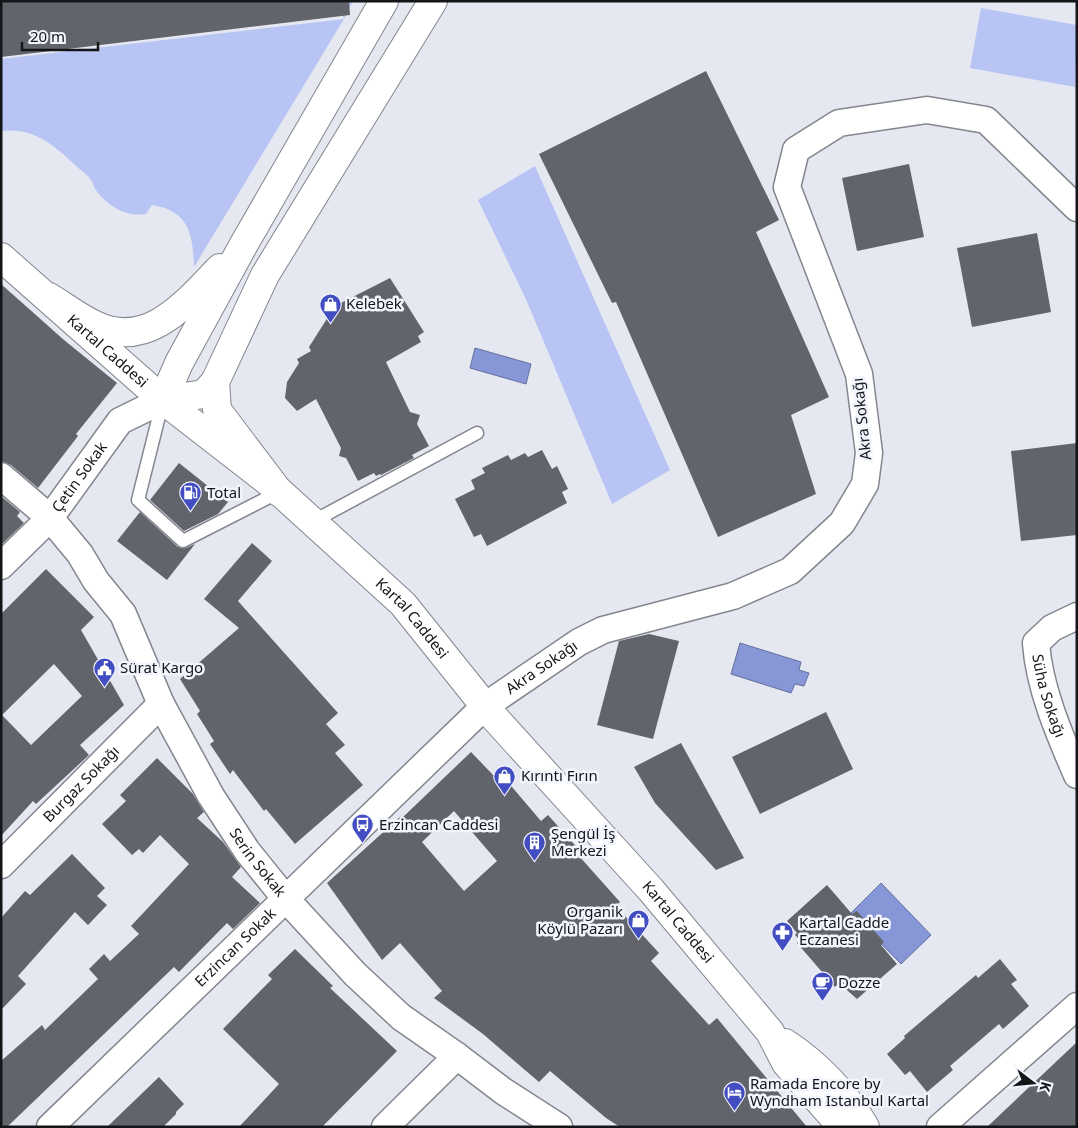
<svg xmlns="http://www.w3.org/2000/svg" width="1078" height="1128" font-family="'Noto Sans',sans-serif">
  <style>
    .green { fill: #b7c4f4 }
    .water { fill: #8696d7; stroke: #646f9e }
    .building { fill: #62646b; fill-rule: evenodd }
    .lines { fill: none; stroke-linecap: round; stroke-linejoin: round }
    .service-casing { stroke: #84868e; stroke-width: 15 }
    .minor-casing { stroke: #84868e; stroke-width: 29 }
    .secondary-casing { stroke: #84868e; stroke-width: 30 }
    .motorway-casing { stroke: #84868e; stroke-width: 30 }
    .service { stroke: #fff; stroke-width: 12 }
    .minor { stroke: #fff; stroke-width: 26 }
    .secondary { stroke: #fff; stroke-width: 28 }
    .motorway { stroke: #fff; stroke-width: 28 }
    .labels { text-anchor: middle; stroke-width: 5; stroke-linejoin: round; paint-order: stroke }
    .poi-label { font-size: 15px; fill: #141518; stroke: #f3f5fe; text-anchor: start }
    .street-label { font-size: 15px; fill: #141518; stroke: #f3f5fe }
  </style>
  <rect width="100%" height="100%" fill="#e5e8f1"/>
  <g class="green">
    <path d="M337 1H353L344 19 194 267C193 234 189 211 152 205L146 214C127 217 111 208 99 194 95 190 94 185 91 180 87 174 80 170 75 165 53 144 33 127 1 131V59L344 19Z"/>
    <polygon points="981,8 1077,25 1075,87 970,68"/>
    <polygon points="535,166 670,470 612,504 525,297 478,200"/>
  </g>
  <g class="water">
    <polygon points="475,348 531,364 526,384 470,368"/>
    <polygon points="740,643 801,662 799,670 809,673 804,686 795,684 791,693 731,674"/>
    <polygon points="881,883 931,935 901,964 851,913"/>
  </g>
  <g class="building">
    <polygon points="1,1 349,1 350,15 1,57"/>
    <polygon points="706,71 779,220 756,232 829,397 791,415 816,494 718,537 616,302 612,303 539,154"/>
    <polygon points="909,164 924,237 857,251 842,178"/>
    <polygon points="1037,233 1051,312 972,327 957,248"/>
    <polygon points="390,278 424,332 418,336 421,342 386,362 410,412 420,415 417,424 429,446 412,455 414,458 381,475 380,474 376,476 374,473 358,481 346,458 339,456 341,448 316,399 297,411 285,398 287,382 299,363 297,359 311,351 309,347 335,306"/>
    <polygon points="1,284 64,340 117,383 76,434 78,436 38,488 11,465 1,461"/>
    <polygon points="1077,443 1077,535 1021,541 1011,451"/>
    <polygon points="542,450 552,469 557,466 568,489 562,492 567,503 487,546 481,534 474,537 455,499 475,489 471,480 485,473 482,468 508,455 511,460 525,453 528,457"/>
    <polygon points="179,463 228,502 218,514 184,531 150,500"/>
    <polygon points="1,496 20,512 17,516 24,523 1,545"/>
    <polygon points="140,512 178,547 186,548 195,544 167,580 117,541"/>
    <polygon points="252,543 272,561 238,601 338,713 326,724 345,745 335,753 363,785 295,844 266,809 264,811 233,770 230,774 210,744 214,741 197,714 200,711 180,679 239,628 204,599"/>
    <path d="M46 569 94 617 81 630 124 705 80 745 89 755 36 804 33 801 1 836V614ZM54 664 82 696 31 745 2 715Z"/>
    <polygon points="649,634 679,641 653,739 597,725 619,641"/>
    <polygon points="826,712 853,769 760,814 732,757"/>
    <polygon points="681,743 744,858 716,870 655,803 634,767"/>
    <path d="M471 752 496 778 501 774 541 821 548 815 582 853 579 856 620 902 616 906 659 953 651 961 709 1025 717 1018 807 1127H620L606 1118 550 1071 539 1082 483 1034 434 998 442 991 400 943 382 960 327 883 400 817 402 818ZM454 811 497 861 464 891 422 842Z"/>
    <polygon points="157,758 193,794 204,812 197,818 223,842 241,867 232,877 260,903 233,929 227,923 179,972 174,967 7,1127 1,1127 1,1061 42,1025 45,1030 98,979 89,969 104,954 110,961 139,934 131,926 189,864 160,835 143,853 139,849 132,855 102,824 126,801 120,795"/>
    <polygon points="72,854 105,888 97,896 107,905 88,925 75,912 18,976 26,984 1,1010 1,918 25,891 30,895"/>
    <polygon points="827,885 852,914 857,911 884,942 881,945 897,964 857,999 839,983 835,987 797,943 800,940 795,935 797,933 787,921"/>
    <polygon points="295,949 333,986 330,988 397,1051 322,1127 239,1127 279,1084 223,1029 272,979 268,975"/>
    <polygon points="1000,959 1017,980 1011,984 1029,1006 1003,1029 999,1024 950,1066 953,1070 927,1092 910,1071 905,1075 887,1054 905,1038 904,1036 976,975 978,978"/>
    <polygon points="1077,1042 1077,1127 987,1127"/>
    <polygon points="159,1077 184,1104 176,1112 176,1114 163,1127 107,1127"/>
  </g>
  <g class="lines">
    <defs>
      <g id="service">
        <polyline points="163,400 138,500 183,541 279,492"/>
        <polyline points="312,522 477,433"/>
      </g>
      <g id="minor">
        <path id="s1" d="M1 476 50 518 80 554 96 581 123 614 161 704 211 796 247 851 285 898 355 974 401 1017 457 1056 503 1091 559 1127"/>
        <path id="s2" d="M1 566 50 518 120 421 163 400"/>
        <path id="s3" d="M1077 616 1052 628 1036 643C1039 687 1059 734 1077 775"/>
        <path id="s4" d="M1 865 161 704"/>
        <path id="s5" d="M50 1127 485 706 579 642 603 630 733 596 790 571 842 523 865 484 869 453 859 374 787 187 796 150 839 123 927 110 986 120 1077 208"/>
        <polyline points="385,1127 457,1056"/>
        <polyline points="940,1127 1077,1006"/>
      </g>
      <g id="secondary">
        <path id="s6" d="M1 257 163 400 270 483 403 604 492 715 651 890 770 1032 786 1063 842 1127"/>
        <path d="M785 1043C817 1064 846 1094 865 1127"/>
      </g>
      <g id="motorway">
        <path d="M49 297C64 306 79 318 95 325 148 351 187 302 220 268"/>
        <polyline points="215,382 217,410 279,492"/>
        <polyline points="163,400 204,394 215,382 265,275 433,1"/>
        <polyline points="163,400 179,363 244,244 384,1"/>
      </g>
    </defs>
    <use href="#service" class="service-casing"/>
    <use href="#minor" class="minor-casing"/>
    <use href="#secondary" class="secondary-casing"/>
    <use href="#motorway" class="motorway-casing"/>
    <use href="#service" class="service"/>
    <use href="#minor" class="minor"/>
    <use href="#secondary" class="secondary"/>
    <use href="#motorway" class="motorway"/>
  </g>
  <defs>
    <symbol id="shop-pin" viewBox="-11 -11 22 30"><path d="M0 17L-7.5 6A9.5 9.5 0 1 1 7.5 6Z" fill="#414dc1" stroke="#f3f5fe"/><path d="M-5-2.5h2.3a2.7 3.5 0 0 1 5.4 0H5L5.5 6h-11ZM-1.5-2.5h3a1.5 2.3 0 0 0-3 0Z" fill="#fff"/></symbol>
    <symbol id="fuel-pin" viewBox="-11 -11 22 30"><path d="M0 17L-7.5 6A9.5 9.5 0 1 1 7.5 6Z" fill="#414dc1" stroke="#f3f5fe"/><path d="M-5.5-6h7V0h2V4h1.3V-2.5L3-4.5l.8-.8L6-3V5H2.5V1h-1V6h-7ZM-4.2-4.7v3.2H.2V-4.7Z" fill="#fff"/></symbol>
    <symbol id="civic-pin" viewBox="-11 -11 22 30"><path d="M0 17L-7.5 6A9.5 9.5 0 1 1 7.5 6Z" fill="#414dc1" stroke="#f3f5fe"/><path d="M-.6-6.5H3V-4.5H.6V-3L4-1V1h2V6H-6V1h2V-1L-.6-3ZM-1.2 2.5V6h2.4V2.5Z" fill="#fff"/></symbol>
    <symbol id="bus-pin" viewBox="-11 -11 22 30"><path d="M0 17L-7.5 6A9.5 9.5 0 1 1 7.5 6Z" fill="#414dc1" stroke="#f3f5fe"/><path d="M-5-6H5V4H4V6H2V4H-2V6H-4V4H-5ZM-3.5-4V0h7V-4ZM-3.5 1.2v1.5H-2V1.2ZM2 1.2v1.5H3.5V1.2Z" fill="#fff"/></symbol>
    <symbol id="building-pin" viewBox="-11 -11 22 30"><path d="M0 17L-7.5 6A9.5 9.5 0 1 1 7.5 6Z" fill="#414dc1" stroke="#f3f5fe"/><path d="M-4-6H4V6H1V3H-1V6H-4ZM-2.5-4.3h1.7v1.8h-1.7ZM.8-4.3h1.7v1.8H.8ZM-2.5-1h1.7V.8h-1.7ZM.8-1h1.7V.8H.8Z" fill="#fff"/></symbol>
    <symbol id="pharmacy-pin" viewBox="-11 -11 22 30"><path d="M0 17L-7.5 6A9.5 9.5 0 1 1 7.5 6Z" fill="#414dc1" stroke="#f3f5fe"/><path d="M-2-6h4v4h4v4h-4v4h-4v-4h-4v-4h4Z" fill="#fff"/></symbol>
    <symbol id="cafe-pin" viewBox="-11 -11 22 30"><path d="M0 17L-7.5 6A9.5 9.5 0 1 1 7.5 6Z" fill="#414dc1" stroke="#f3f5fe"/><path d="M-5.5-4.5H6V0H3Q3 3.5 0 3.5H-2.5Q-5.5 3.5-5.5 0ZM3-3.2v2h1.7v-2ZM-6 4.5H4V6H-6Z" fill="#fff"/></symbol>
    <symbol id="hotel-pin" viewBox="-11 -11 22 30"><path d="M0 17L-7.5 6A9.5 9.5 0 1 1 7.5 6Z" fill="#414dc1" stroke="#f3f5fe"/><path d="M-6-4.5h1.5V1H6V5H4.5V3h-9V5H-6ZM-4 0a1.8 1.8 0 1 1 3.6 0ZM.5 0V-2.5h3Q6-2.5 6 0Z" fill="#fff"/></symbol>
  </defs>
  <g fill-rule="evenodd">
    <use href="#shop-pin" x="318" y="292" width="25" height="34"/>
    <use href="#fuel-pin" x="178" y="480" width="25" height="34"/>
    <use href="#civic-pin" x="92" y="656" width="25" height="34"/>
    <use href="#shop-pin" x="492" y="764" width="25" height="34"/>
    <use href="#bus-pin" x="350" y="812" width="25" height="34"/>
    <use href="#building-pin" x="522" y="830" width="25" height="34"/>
    <use href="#shop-pin" x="626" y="908" width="25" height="34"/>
    <use href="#pharmacy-pin" x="770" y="920" width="25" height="34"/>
    <use href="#cafe-pin" x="810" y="970" width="25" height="34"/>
    <use href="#hotel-pin" x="722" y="1080" width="25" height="34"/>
  </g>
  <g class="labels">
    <g class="poi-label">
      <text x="346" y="309">Kelebek</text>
      <text x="207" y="498">Total</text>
      <text x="120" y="673">Sürat Kargo</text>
      <text x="521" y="781">Kırıntı Fırın</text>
      <text x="379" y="830">Erzincan Caddesi</text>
      <text x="551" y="839">Şengül İş<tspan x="551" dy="17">Merkezi</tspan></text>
      <text x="623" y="917" text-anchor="end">Organik<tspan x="623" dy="17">Köylü Pazarı</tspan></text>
      <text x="799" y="928">Kartal Cadde<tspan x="799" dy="17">Eczanesi</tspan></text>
      <text x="838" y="988">Dozze</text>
      <text x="750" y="1089">Ramada Encore by<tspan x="750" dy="17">Wyndham Istanbul Kartal</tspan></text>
    </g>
    <g class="street-label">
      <text dy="5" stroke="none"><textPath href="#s6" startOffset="142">Kartal Caddesi</textPath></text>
      <text transform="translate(862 419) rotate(-96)" y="5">Akra Sokağı</text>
      <text dy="5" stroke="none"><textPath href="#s2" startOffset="119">Çetin Sokak</textPath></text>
      <text dy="5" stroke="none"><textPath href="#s6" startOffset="548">Kartal Caddesi</textPath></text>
      <text dy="5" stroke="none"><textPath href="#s5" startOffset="674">Akra Sokağı</textPath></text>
      <text dy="5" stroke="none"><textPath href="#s3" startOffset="104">Süha Sokağı</textPath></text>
      <text dy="5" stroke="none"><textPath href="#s4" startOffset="114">Burgaz Sokağı</textPath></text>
      <text dy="5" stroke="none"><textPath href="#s1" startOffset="469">Serin Sokak</textPath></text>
      <text dy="5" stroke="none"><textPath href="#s6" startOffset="952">Kartal Caddesi</textPath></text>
      <text dy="5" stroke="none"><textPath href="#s5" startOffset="258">Erzincan Sokak</textPath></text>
    </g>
  </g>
  <rect width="1078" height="1128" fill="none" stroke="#141518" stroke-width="5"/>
  <g transform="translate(1033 1083) rotate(106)" stroke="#f3f5fe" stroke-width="4" paint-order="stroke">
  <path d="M0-4L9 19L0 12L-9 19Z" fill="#141518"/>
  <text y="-8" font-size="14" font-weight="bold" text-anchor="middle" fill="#141518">K</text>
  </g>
  <path d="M22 42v8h76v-8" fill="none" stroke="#141518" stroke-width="2.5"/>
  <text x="30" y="42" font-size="15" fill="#141518" stroke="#f3f5fe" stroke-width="4" paint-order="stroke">20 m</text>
</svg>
